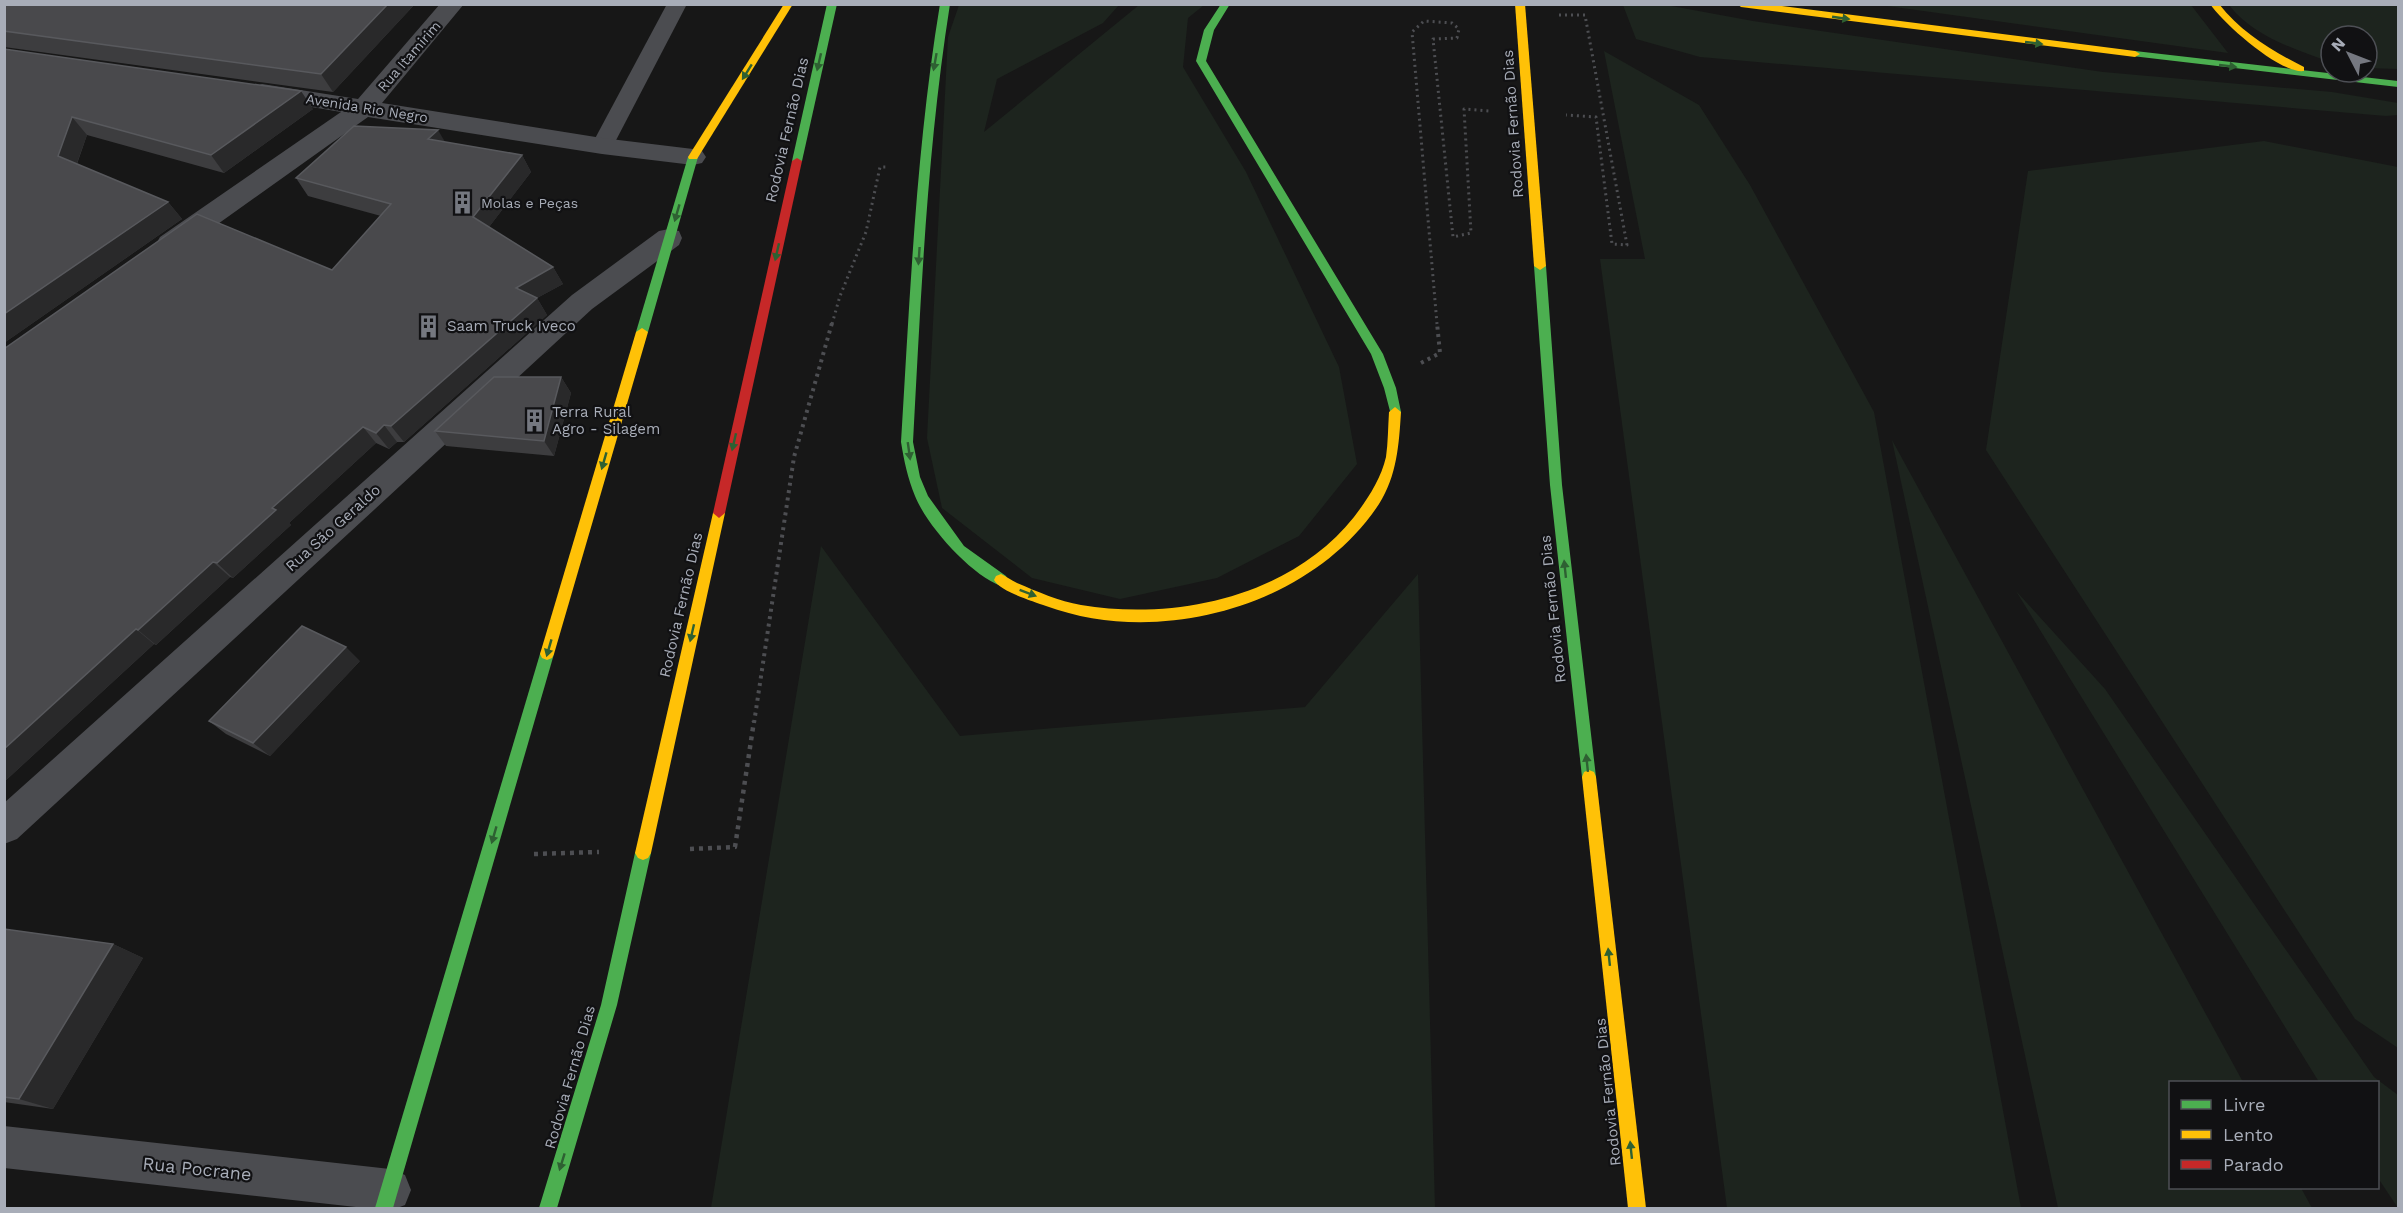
<svg xmlns="http://www.w3.org/2000/svg" width="2403" height="1213" font-family="'Work Sans',sans-serif">
  <style>
    .green { fill: #1d241e }
    .lines { fill: none; stroke-linecap: round; stroke-linejoin: round }
    .path-far2 { stroke: #4d4e52; stroke-width: 3; stroke-dasharray: 2 4; stroke-linecap: butt }
    .path-far1 { stroke: #4d4e52; stroke-width: 4; stroke-dasharray: 3 4.5; stroke-linecap: butt }
    .path { stroke: #4d4e52; stroke-width: 4.5; stroke-dasharray: 4 5; stroke-linecap: butt }
    .lane { fill: #4b4c50; fill-rule: evenodd }
    .street { fill: #4b4c50; fill-rule: evenodd }
    .fast { fill: #4caf50; fill-rule: evenodd }
    .slow { fill: #ffc107; fill-rule: evenodd }
    .jam { fill: #c62828; fill-rule: evenodd }
    .wall { fill: #3d3d3f }
    .shaded-wall { fill: #29292a }
    .building { fill: #49494c; stroke: #58595d; stroke-width: 1.5 }
    .oneway { fill: #2e6032 }
    .labels { text-anchor: middle; stroke-width: 4.5; stroke-linejoin: round; paint-order: stroke }
    .far-street-label { font-size: 14px; fill: #a8adb8; stroke: #111113 }
    .far-poi-label { font-size: 14px; fill: #a8adb8; stroke: #111113; text-anchor: start }
    .street-label { font-size: 15px; fill: #a8adb8; stroke: #111113 }
    .poi-label { font-size: 15px; fill: #a8adb8; stroke: #111113; text-anchor: start }
    .near-street-label { font-size: 18px; fill: #a8adb8; stroke: #111113 }
  </style>
  <rect width="100%" height="100%" fill="#171717"/>
  <g class="green">
    <polygon points="959,5 1119,5 1103,23 997,79 984,132 1139,5 1204,5 1188,18 1183,67 1246,172 1339,367 1357,464 1299,536 1217,578 1120,599 1032,578 942,508 927,438 948,37"/>
    <polygon points="1623,5 1666,5 1753,21 2103,72 2332,92 2398,103 2398,115 2386,116 1700,57 1636,39"/>
    <polygon points="1880,5 2191,5 2228,53"/>
    <path d="M2229 5H2398V69L2367 68V36H2331L2330 62C2294 49 2253 36 2229 5Z"/>
    <polygon points="1604,51 1699,105 1750,185 1874,412 2021,1208 1727,1208 1600,259 1645,259"/>
    <polygon points="2264,141 2398,167 2398,1048 2355,1019 1986,450 2028,171"/>
    <polygon points="1892,440 2243,1082 2170,1082 2170,1188 2301,1188 2312,1208 2058,1208"/>
    <polygon points="821,546 960,736 1305,707 1418,574 1435,1208 711,1208"/>
    <polygon points="2016,591 2105,689 2374,1077 2398,1095 2398,1208 2378,1178 2378,1082 2319,1082"/>
  </g>
  <g class="lines">
    <g class="path-far2">
      <polyline points="1559,15 1585,15 1627,245 1612,244 1596,117 1566,115"/>
      <polyline points="832,324 840,296 866,232 880,167 886,167"/>
      <polyline points="1437,324 1412,32 1424,21 1452,23 1459,29 1457,38 1433,39 1453,237 1471,233 1464,109 1489,111"/>
    </g>
    <g class="path-far1">
      <polyline points="1421,363 1440,353 1437,323"/>
      <polyline points="754,723 794,457 832,323"/>
    </g>
    <g class="path">
      <polyline points="690,849 735,847 754,721"/>
      <polyline points="534,854 599,852"/>
    </g>
    <polygon class="lane" points="667,4 687,4 613,146 610,151 594,151 591,146"/>
    <g class="street">
      <polygon points="440,4 464,4 382,103 602,138 693,149 702,151 706,157 702,163 693,165 602,154 368,117 180,251 170,253 160,251 156,244 160,237 341,112 253,97 250,92 253,87 262,84 358,99"/>
      <polygon points="669,229 679,231 682,238 679,245 592,309 17,839 4,844 4,803 572,295 659,231"/>
      <polygon points="4,1126 390,1169 405,1175 411,1190 405,1205 397,1208 365,1208 4,1168"/>
    </g>
    <g class="fast">
      <polygon points="827,4 837,4 802,161 797,164 792,161"/>
      <path d="M940 4H950C927 150 921 296 913 442L920 477 928 496 964 546 1006 576 1008 580 1006 584 1001 586C971 575 927 526 915 496 908 479 904 461 901 442 910 296 916 149 940 4Z"/>
      <polygon points="1221,4 1230,4 1214,30 1206,61 1383,354 1396,388 1401,412 1399,415 1391,415 1384,388 1371,354 1196,61 1204,30"/>
      <polygon points="2135,51 2398,81 2398,87 2132,56 2130,54"/>
      <polygon points="693,154 698,157 648,332 642,336 636,332 688,157"/>
      <polygon points="1540,262 1546,266 1562,485 1596,777 1594,782 1589,784 1584,782 1582,777 1550,485 1534,266"/>
      <polygon points="547,648 552,650 554,654 393,1208 375,1208 540,654 542,650"/>
      <polygon points="643,846 648,848 651,853 617,1005 557,1208 539,1208 601,1005 635,853 638,848"/>
    </g>
    <g class="slow">
      <polygon points="784,4 793,4 697,159 689,159 688,157"/>
      <polygon points="1515,4 1525,4 1546,266 1540,270 1534,266"/>
      <polygon points="1737,4 1767,4 2135,51 2140,54 2135,57 1741,7"/>
      <path d="M2210 4H2219C2242 33 2272 51 2304 67V71C2280 74 2224 24 2210 4Z"/>
      <polygon points="642,328 648,332 554,654 552,658 547,660 542,658 540,654 636,332"/>
      <path d="M1395 407 1401 412C1399 444 1397 476 1379 504 1312 606 1160 648 1046 606 1033 601 1001 592 994 580L996 576 1001 574C1007 577 1011 580 1017 583 1038 592 1059 601 1081 605 1177 621 1291 596 1354 517 1367 500 1381 479 1386 457 1388 443 1388 427 1389 412Z"/>
      <polygon points="719,508 725,513 651,853 648,858 643,860 638,858 635,853 713,513"/>
      <polygon points="1589,770 1594,772 1596,777 1646,1208 1628,1208 1582,777 1584,772"/>
    </g>
    <polygon class="jam" points="797,158 802,161 725,513 719,518 713,513 792,161"/>
  </g>
  <g class="wall">
    <polygon points="4,4 415,4 333,92 4,47"/>
    <polygon points="4,49 313,109 224,173 87,135 77,164 168,202 182,219 4,343"/>
    <polygon points="445,142 522,155 531,172 489,227 553,267 563,284 537,298 547,315 404,442 397,442 389,449 376,443 289,523 291,525 233,578 230,577 156,645 154,644 4,782 332,270 381,216 308,196 296,178"/>
    <polygon points="561,377 571,393 554,456 446,446 435,431"/>
    <polygon points="360,661 270,756 226,734 209,721"/>
    <polygon points="4,929 113,944 143,958 53,1109 4,1102"/>
  </g>
  <g class="shaded-wall">
    <polygon points="388,4 415,4 333,92 321,74"/>
    <polygon points="301,91 313,109 224,173 211,155"/>
    <polygon points="72,117 87,135 73,174 58,156"/>
    <polygon points="438,130 448,147 428,139"/>
    <polygon points="522,155 531,172 483,235 473,217"/>
    <polygon points="168,202 182,219 4,343 4,314"/>
    <polygon points="553,267 563,284 537,298 547,315 404,442 391,426 516,288"/>
    <polygon points="561,377 571,393 554,456 544,441"/>
    <polygon points="384,425 397,442 389,449 376,433"/>
    <polygon points="363,427 376,443 289,523 291,525 233,578 217,563 272,508"/>
    <polygon points="213,562 230,577 156,645 138,630"/>
    <polygon points="136,629 154,644 4,782 4,749"/>
    <polygon points="346,647 360,661 270,756 253,743"/>
    <polygon points="113,944 143,958 53,1109 19,1099"/>
  </g>
  <g class="building">
    <polygon points="4,4 388,4 321,74 4,31"/>
    <polygon points="4,49 301,91 211,155 72,117 58,156 168,202 4,314"/>
    <polygon points="354,126 438,130 428,139 522,155 473,217 553,267 516,288 537,298 391,426 384,425 376,433 363,427 272,508 276,510 217,563 213,562 138,630 136,629 4,749 4,349 197,214 332,270 391,204 296,178"/>
    <polygon points="494,377 561,377 544,441 435,431"/>
    <polygon points="302,626 346,647 253,743 209,721"/>
    <polygon points="4,929 113,944 19,1099 4,1097"/>
  </g>
  <defs><path id="oneway-solid" d="M-6-.8H1V-3.2L6.5 0L1 3.2V.8H-6Z" transform="scale(1.5)"/></defs>
  <g class="oneway">
    <use href="#oneway-solid" transform="translate(1841 18) rotate(8)"/>
    <use href="#oneway-solid" transform="translate(2034 43) rotate(7)"/>
    <use href="#oneway-solid" transform="translate(819 62) rotate(103)"/>
    <use href="#oneway-solid" transform="translate(935 62) rotate(100)"/>
    <use href="#oneway-solid" transform="translate(2228 66) rotate(7)"/>
    <use href="#oneway-solid" transform="translate(747 72) rotate(122)"/>
    <use href="#oneway-solid" transform="translate(677 213) rotate(106)"/>
    <use href="#oneway-solid" transform="translate(777 252) rotate(103)"/>
    <use href="#oneway-solid" transform="translate(919 256) rotate(94)"/>
    <use href="#oneway-solid" transform="translate(734 442) rotate(103)"/>
    <use href="#oneway-solid" transform="translate(909 451) rotate(82)"/>
    <use href="#oneway-solid" transform="translate(604 461) rotate(106)"/>
    <use href="#oneway-solid" transform="translate(1565 569) rotate(-96)"/>
    <use href="#oneway-solid" transform="translate(1028 593) rotate(21)"/>
    <use href="#oneway-solid" transform="translate(692 633) rotate(103)"/>
    <use href="#oneway-solid" transform="translate(549 648) rotate(106)"/>
    <use href="#oneway-solid" transform="translate(1587 763) rotate(-96)"/>
    <use href="#oneway-solid" transform="translate(494 835) rotate(106)"/>
    <use href="#oneway-solid" transform="translate(1609 957) rotate(-96)"/>
    <use href="#oneway-solid" transform="translate(1631 1150) rotate(-96)"/>
    <use href="#oneway-solid" transform="translate(562 1162) rotate(107)"/>
  </g>
  <defs>
    <symbol id="building-bare" viewBox="-9 -9 18 18"><path d="M-4-6H4V6H1V3H-1V6H-4ZM-2.5-4.3h1.7v1.8h-1.7ZM.8-4.3h1.7v1.8H.8ZM-2.5-1h1.7V.8h-1.7ZM.8-1h1.7V.8H.8Z" fill="#757880" stroke="#111113" stroke-width="2.5" paint-order="stroke"/></symbol>
  </defs>
  <g fill-rule="evenodd">
    <use href="#building-bare" x="446" y="186" width="33" height="33"/>
    <use href="#building-bare" x="412" y="310" width="33" height="33"/>
    <use href="#building-bare" x="518" y="404" width="33" height="33"/>
  </g>
  <g class="labels">
    <g class="far-street-label">
      <text transform="translate(409 56) rotate(-49)" y="5">Rua Itamirim</text>
      <text transform="translate(367 108) rotate(9)" y="5">Avenida Rio Negro</text>
    </g>
    <g class="far-poi-label">
      <text x="481" y="208">Molas e Peças</text>
    </g>
    <g class="street-label">
      <text transform="translate(1513 124) rotate(-94)" y="5">Rodovia Fernão Dias</text>
      <text transform="translate(787 130) rotate(-77)" y="5">Rodovia Fernão Dias</text>
      <text transform="translate(333 528) rotate(-42)" y="5">Rua São Geraldo</text>
      <text transform="translate(681 605) rotate(-77)" y="5">Rodovia Fernão Dias</text>
      <text transform="translate(1553 609) rotate(-96)" y="5">Rodovia Fernão Dias</text>
      <text transform="translate(570 1077) rotate(-74)" y="5">Rodovia Fernão Dias</text>
      <text transform="translate(1608 1092) rotate(-96)" y="5">Rodovia Fernão Dias</text>
    </g>
    <g class="poi-label">
      <text x="447" y="331">Saam Truck Iveco</text>
      <text x="552" y="417">Terra Rural<tspan x="552" dy="17">Agro - Silagem</tspan></text>
    </g>
    <g class="near-street-label">
      <text transform="translate(197 1169) rotate(6)" y="6">Rua Pocrane</text>
    </g>
  </g>
  <rect width="2403" height="1213" fill="none" stroke="#a8adb8" stroke-width="12"/>
  <rect x="2169" y="1081" width="210" height="108" fill="#111113" stroke="#4d4f55" stroke-width="1.5"/>
  <rect x="2181" y="1100" width="30" height="9" fill="#4caf50" stroke="#4d4f55" stroke-width="1.5"/>
  <text x="2223" y="1111" font-size="18" fill="#a8adb8">Livre</text>
  <rect x="2181" y="1130" width="30" height="9" fill="#ffc107" stroke="#4d4f55" stroke-width="1.5"/>
  <text x="2223" y="1141" font-size="18" fill="#a8adb8">Lento</text>
  <rect x="2181" y="1160" width="30" height="9" fill="#c62828" stroke="#4d4f55" stroke-width="1.5"/>
  <text x="2223" y="1171" font-size="18" fill="#a8adb8">Parado</text>
  <g transform="translate(2349 54) rotate(312)"><circle r="28" fill="#111113" stroke="#4d4f55" stroke-width="1.5"/>
  <path d="M0-4.5L10 22L0 15L-10 22Z" fill="#757880"/>
  <text y="-9" font-size="16" font-weight="bold" text-anchor="middle" fill="#a8adb8">N</text>
  </g>
</svg>
